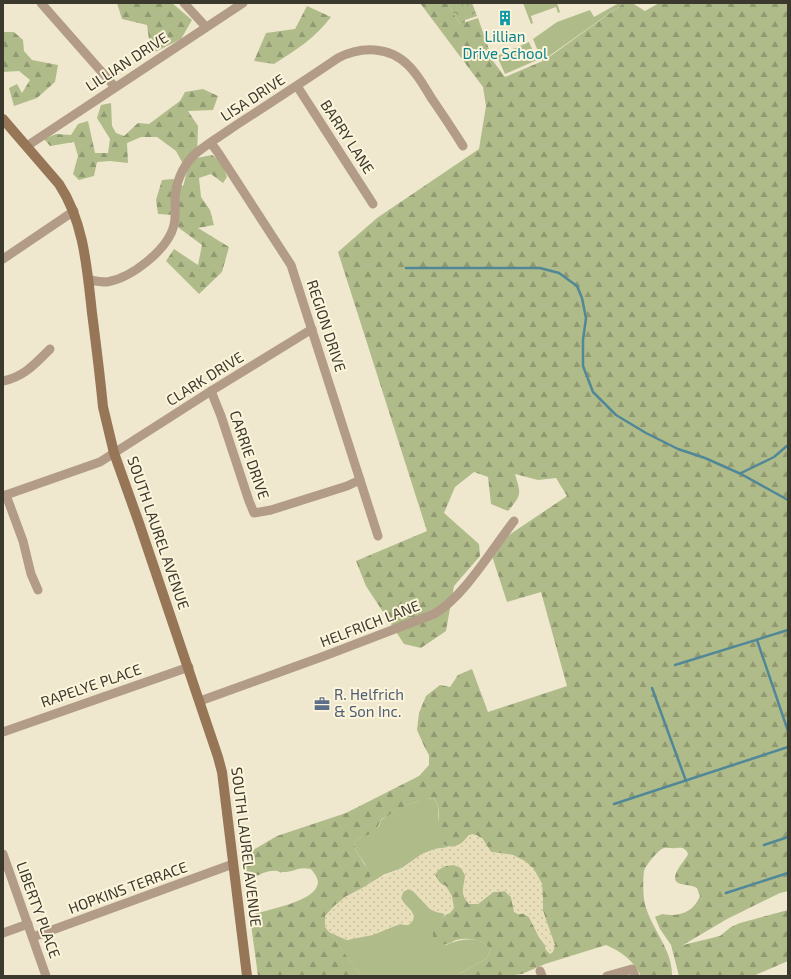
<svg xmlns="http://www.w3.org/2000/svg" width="791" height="979" font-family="'Exo 2',sans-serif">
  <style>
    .grass { fill: #b0bb8a }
    .forest { fill: url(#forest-firs) }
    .sand { fill: url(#sand-dots) }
    .park { fill: url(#park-crowns) }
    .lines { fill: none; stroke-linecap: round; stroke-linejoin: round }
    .stream { stroke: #518898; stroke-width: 2.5 }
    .street { stroke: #b29b87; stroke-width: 9 }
    .secondary { stroke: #967657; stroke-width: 10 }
    .labels { text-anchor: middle; stroke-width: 4; stroke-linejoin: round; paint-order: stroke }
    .culture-label { font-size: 15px; fill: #0d838f; stroke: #fdf5db }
    .street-label { font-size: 15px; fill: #3b382e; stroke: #fdf5db }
    .service-label { font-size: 15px; fill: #4e5e75; stroke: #fdf5db; text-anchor: start }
  </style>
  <defs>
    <pattern id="forest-firs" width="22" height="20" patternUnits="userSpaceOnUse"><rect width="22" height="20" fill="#b0bb8a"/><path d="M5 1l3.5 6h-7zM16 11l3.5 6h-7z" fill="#909971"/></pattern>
    <pattern id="sand-dots" width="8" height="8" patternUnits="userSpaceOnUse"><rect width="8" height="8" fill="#e8deb9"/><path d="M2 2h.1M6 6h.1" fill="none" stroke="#c8bf9f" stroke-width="1.8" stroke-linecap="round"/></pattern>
    <pattern id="park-crowns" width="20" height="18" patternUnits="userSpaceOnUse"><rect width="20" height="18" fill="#b0bb8a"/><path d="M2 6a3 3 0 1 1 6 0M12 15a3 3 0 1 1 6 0" fill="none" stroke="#909971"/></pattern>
  </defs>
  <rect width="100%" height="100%" fill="#efe8ce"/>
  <g class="grass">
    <polygon points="523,3 557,3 560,12 558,13 556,7 531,16 533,23 531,24"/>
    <polygon points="619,3 624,3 542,61 533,39 557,22 590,10 594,17"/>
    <polygon points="529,42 537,60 505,74 497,56"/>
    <path d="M433 798C441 806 437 813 439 822 440 830 443 837 445 845L449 847 435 849 422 854 402 868 383 875 368 885 371 879 365 864 356 851 354 843C358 837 362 836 369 835L379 826 381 820 401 807 424 799Z"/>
    <path d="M408 889 413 891 430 909 445 914 435 927 433 935 446 945C461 938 481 935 491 950L486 959 455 976H361L329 932 347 940 400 924 406 925 410 924 414 917C412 908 404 906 401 898L403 892Z"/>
  </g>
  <g class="forest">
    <polygon points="117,3 172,3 192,20 181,39 151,54 147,25 122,19"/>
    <path d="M420 3H447L460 24 478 18 493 61 505 77 545 60 624 3H632L645 11 659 3H788V891L780 893 727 919 683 945 720 936 731 927 740 923 788 910V961L753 976H679L671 945 660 929 655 917 662 914C679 917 693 913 700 896L697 888C691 885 686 885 681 884 665 880 686 860 688 854 686 848 682 847 676 848 672 849 668 847 664 848 658 850 646 865 644 871 643 878 643 891 644 899 648 926 673 948 672 976H641C633 960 622 952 606 945L545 964 522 974 506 976H455L486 959 491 950C483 939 469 937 456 940 453 941 450 944 447 944 444 945 439 943 435 942 434 940 433 938 433 936 432 927 442 915 450 913L446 886C440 884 438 881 435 875L437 870 445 866 454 865 461 868 465 875V883L478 904 493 892 505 891 511 897 515 912 518 914H524L529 917 539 937 545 945 546 950 547 923 543 911 542 884 533 868 513 855 491 852 482 838 469 835C463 843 455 850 445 845 431 830 446 810 433 798 417 800 402 806 389 815 387 817 382 818 381 820 378 825 378 830 372 833 365 838 360 834 354 843L356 851 369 871 371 879 368 885 345 897 325 926 361 976H258L250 917 254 914C268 910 313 901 317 886 320 880 315 874 311 869 298 866 295 872 283 872 279 873 281 872 277 871 269 870 260 874 253 878 243 874 243 867 241 857L277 836 346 813 419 776 429 765V755L425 748 417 730 419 713 426 696 440 685 450 687 458 675 472 669 488 712 567 686 541 592 507 602 492 556 509 535 567 496 556 478 538 480 515 474C521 494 522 494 508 511L491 504 488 477 474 472 455 487 444 513 479 544 480 556 454 586 446 631 421 648 404 644 366 586 356 561 427 531 338 252 377 218 479 149 486 106 483 87Z"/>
    <path d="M307 6 331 17C315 38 296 50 274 64L254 61 266 33 295 29Z"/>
    <polygon points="3,30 4,32 14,32 23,40 24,51 32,60 58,65 55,82 37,98 14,106 9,88 17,84 22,93 30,80 19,71 3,72"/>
    <polygon points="203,89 218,96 213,110 188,111 198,126 197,158 212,155 221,161 227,177 223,183 211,174 199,178 201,197 210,210 214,225 198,228 229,247 222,272 199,294 166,261 174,249 198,265 202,245 179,228 173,215 158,214 156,200 162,180 173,179 183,187 187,171 176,151 157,137 141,137 127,143 128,163 110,161 97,162 94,176 79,180 73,174 78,156 74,142 50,146 44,139 56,134 71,135 78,124 88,121 95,153 108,153 110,139 97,118 101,105 111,103 112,126 116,133 124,136 138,123 149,124 180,101 185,92"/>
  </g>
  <path class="sand" d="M473 834C483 836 485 845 491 852L513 855 525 861 533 868 542 884 543 911 555 945 553 952 550 954 546 950 545 945 539 937 529 917 524 914H518L514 912 511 897 505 891 493 892 478 904H469C459 893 464 888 465 875 464 872 462 869 460 867 451 862 439 867 435 875 438 881 440 884 446 886L452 896 454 908 450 913 445 914 436 912 430 909 414 891 408 889 403 892 401 898C404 906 411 907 414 918L412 922 408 925 400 924 373 935 347 940 329 932 325 927V916L334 906 345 897 356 892 375 880 402 868 422 854 435 849 453 847 461 844 469 835Z"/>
  <polygon class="park" points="447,3 472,3 477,16 465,20 465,23 460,24"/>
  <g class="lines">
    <g class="stream">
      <polyline points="406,268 540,268 559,273 577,286 582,298 586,318 583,340 583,366 593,392 616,415 646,433 678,449 705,458 741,474 788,500"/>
      <polyline points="741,473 774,457 788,445"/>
      <polyline points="757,640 788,731"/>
      <polyline points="675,665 788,630"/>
      <polyline points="652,688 686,781"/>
      <polyline points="614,804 788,747"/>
      <polyline points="764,845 788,837"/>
      <polyline points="726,893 788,873"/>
    </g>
    <g class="street">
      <polyline points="41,3 115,87"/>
      <polyline points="184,3 206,27"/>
      <polyline points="297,86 373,204"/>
      <polyline points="211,143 219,154 291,265 378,536"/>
      <polyline points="27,146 243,3"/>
      <polyline points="3,259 74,211"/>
      <path d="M89 280C95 281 101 282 107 282 131 278 168 250 174 225 176 217 175 209 175 201 175 184 182 167 194 155 199 150 206 146 211 142 222 135 233 127 244 120 275 100 307 79 338 58 361 46 390 46 409 66 419 76 425 88 432 99 443 115 453 130 463 146"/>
      <path d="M3 381C24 377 36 363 50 349"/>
      <polyline points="211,391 221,416 249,501 254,513 271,510 347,486 360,480"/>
      <polyline points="6,495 23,541 31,574 38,590"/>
      <polyline points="3,496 100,462 211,391 312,329"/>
      <path d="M200 701 327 655 434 614C464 597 492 549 514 521"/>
      <polyline points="3,732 189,667"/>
      <polyline points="3,854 46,976"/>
      <polyline points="3,933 28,924"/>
      <polyline points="33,937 233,864"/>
      <polyline points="540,971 542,976"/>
      <polyline points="607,976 632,969 635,976"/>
    </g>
    <path class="secondary" d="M3 119 59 184C84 222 87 268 92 313 96 344 100 376 103 407L114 453 139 523 218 757 222 772 247 976"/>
  </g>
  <defs>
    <symbol id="building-bare" viewBox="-9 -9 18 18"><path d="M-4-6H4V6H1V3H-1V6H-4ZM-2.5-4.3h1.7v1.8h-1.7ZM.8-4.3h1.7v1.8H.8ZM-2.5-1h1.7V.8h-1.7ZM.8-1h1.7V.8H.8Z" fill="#0f9aa8" stroke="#fdf5db" stroke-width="2.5" paint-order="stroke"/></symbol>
    <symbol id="office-bare" viewBox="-9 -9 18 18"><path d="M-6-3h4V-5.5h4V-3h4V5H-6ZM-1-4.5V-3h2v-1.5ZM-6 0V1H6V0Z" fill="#5c6f8a" stroke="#fdf5db" stroke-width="2.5" paint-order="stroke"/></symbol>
  </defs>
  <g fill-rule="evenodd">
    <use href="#building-bare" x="494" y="7" width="22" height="22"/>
    <use href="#office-bare" x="311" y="693" width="22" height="22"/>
  </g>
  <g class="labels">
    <g class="culture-label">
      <text x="505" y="42">Lillian<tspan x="505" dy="17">Drive School</tspan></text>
    </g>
    <g class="street-label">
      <text transform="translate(127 62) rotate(-33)" y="5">LILLIAN DRIVE</text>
      <text transform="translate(253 98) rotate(-33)" y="5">LISA DRIVE</text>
      <text transform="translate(347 137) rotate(57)" y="5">BARRY LANE</text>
      <text transform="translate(326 326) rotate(72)" y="5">REGION DRIVE</text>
      <text transform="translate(205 379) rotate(-32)" y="5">CLARK DRIVE</text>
      <text transform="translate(249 455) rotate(71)" y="5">CARRIE DRIVE</text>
      <text transform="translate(158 533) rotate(71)" y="5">SOUTH LAUREL AVENUE</text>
      <text transform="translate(370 624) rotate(-21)" y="5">HELFRICH LANE</text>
      <text transform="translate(91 686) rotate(-19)" y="5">RAPELYE PLACE</text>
      <text transform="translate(246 847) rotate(83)" y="5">SOUTH LAUREL AVENUE</text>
      <text transform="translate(128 888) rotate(-20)" y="5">HOPKINS TERRACE</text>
      <text transform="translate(38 910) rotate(70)" y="5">LIBERTY PLACE</text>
    </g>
    <g class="service-label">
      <text x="334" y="700">R. Helfrich<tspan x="334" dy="17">&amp; Son Inc.</tspan></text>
    </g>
  </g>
  <rect width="791" height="979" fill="none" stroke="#3b382e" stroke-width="8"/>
</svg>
